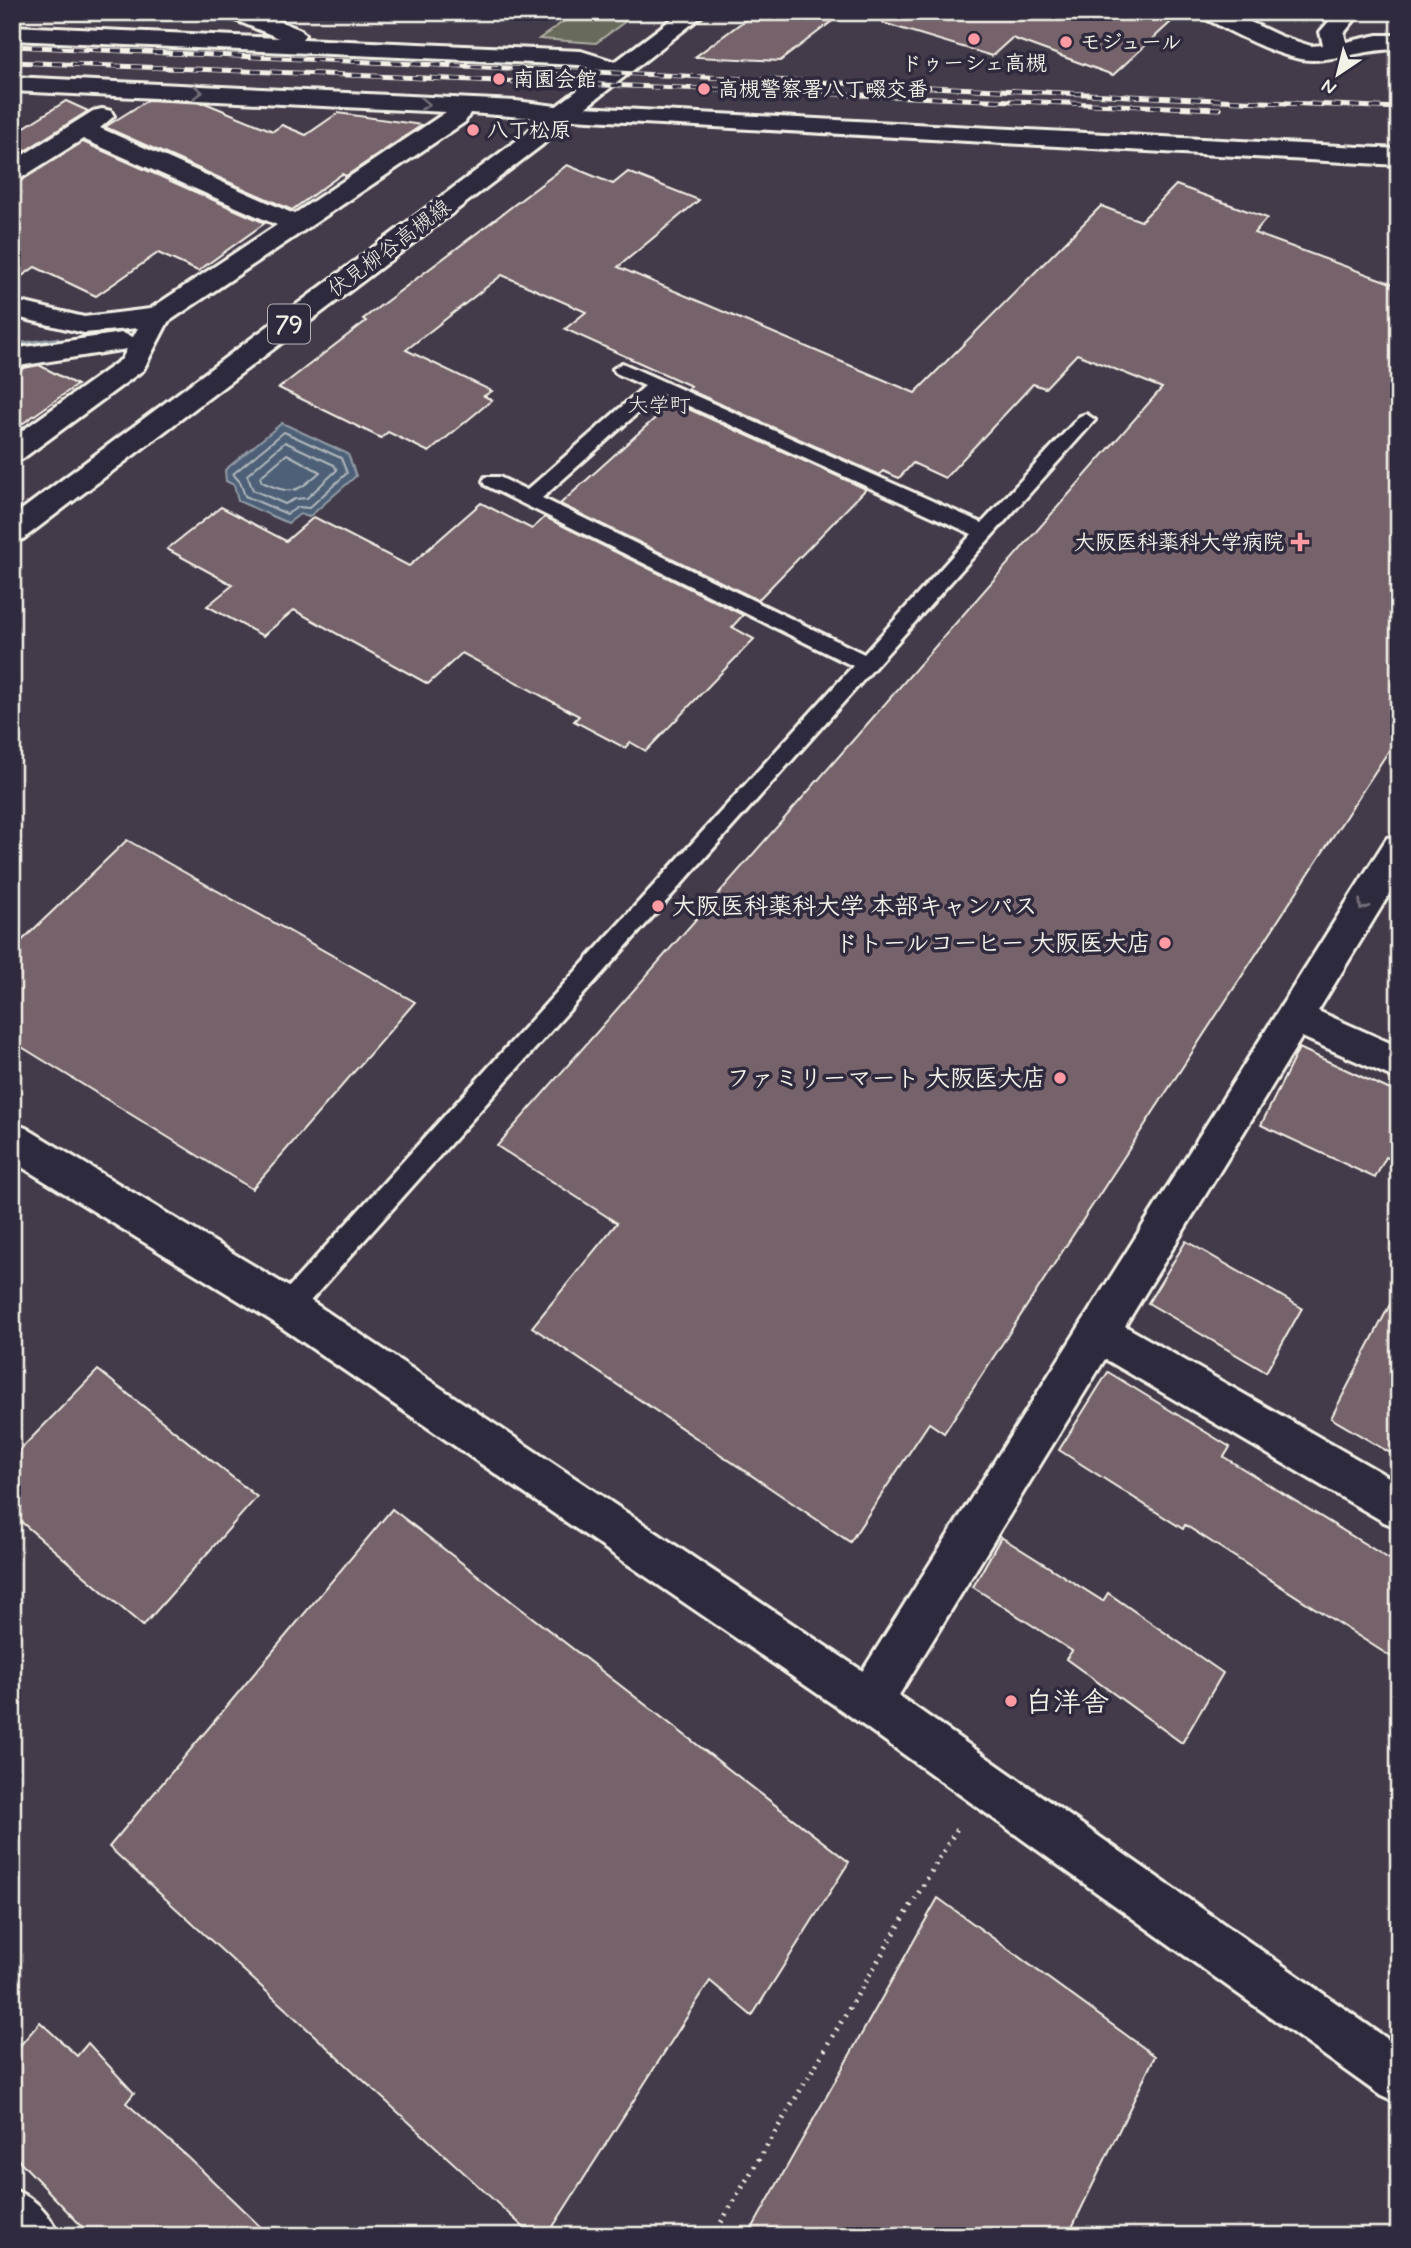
<svg xmlns="http://www.w3.org/2000/svg" width="1411" height="2248" font-family="Mynerve,'Klee One',sans-serif">
  <style>
    .green { fill: #686a5c; stroke: #aeaea2; stroke-width: 2 }
    .water { fill: #4d6178; stroke: #909ba5; stroke-width: 2 }
    .lines { fill: none; stroke-linecap: round; stroke-linejoin: round }
    .shore { stroke: #b1b7bb; stroke-width: 2 }
    .stream { fill: #909ba5; fill-rule: evenodd }
    .building { fill: #75626a; stroke: #f4f1e8; stroke-width: 2 }
    .service-casing { stroke: #f4f1e8; stroke-width: 6 }
    .minor-casing { stroke: #f4f1e8; stroke-width: 6 }
    .tertiary-casing { stroke: #f4f1e8; stroke-width: 6 }
    .primary-casing { stroke: #f4f1e8; stroke-width: 6 }
    .path { stroke: #f4f1e8; stroke-width: 5; stroke-dasharray: 2 6; stroke-linecap: butt }
    .service { fill: #2f2a3d; fill-rule: evenodd }
    .minor { fill: #2f2a3d; fill-rule: evenodd }
    .tertiary { fill: #2f2a3d; fill-rule: evenodd }
    .primary { fill: #2f2a3d; fill-rule: evenodd }
    .rail-casing { stroke: #f4f1e8; stroke-width: 5 }
    .rail { stroke: #2f2a3d; stroke-width: 3.5; stroke-dasharray: 10; stroke-linecap: butt }
    .oneway { stroke: #747079 }
    .poi-dot { fill: #ff9aa2; stroke: #2f2a3d; stroke-width: 2.5 }
    .labels { text-anchor: middle; stroke-width: 7; stroke-linejoin: round; paint-order: stroke }
    .far-poi-label { font-size: 21px; font-weight: bold; fill: #f4f1e8; stroke: #2f2a3d; text-anchor: start }
    .far-street-label { font-size: 21px; fill: #f4f1e8; stroke: #2f2a3d }
    .far-neighbourhood-label { font-size: 21px; fill: #f4f1e8; stroke: #2f2a3d }
    .shield { fill: #2f2a3d; stroke: #b9b5b5; stroke-width: 2 }
    .shield-label { font-size: 23px; font-weight: bold; fill: #f4f1e8 }
    .poi-label { font-size: 24px; font-weight: bold; fill: #f4f1e8; stroke: #2f2a3d; text-anchor: end }
    .near-poi-label { font-size: 28px; font-weight: bold; fill: #f4f1e8; stroke: #2f2a3d; text-anchor: start }
  </style>
  <rect width="100%" height="100%" fill="#443b4a"/>
  <filter id="ink" filterUnits="userSpaceOnUse"><feTurbulence type="fractalNoise" baseFrequency=".0143" numOctaves="2"/><feDisplacementMap in="SourceGraphic" scale="14" xChannelSelector="R" yChannelSelector="G"/><feConvolveMatrix kernelMatrix="1 2 1 2 8 2 1 2 1" color-interpolation-filters="sRGB"/></filter>
  <g filter="url(#ink)">
    <polygon class="green" points="577,12 638,12 596,43 539,39"/>
    <polygon class="water" points="282,423 348,454 356,476 309,517 300,514 288,523 238,501 234,485 226,481 225,470"/>
    <g class="lines">
      <g class="shore">
        <polygon points="284,432 341,458 347,473 309,508 298,507 287,514 245,496 240,482 233,474"/>
        <polygon points="285,442 334,465 337,470 307,498 295,499 285,504 253,490 247,475"/>
        <path d="M287 454 320 472C295 494 292 495 262 482L260 477Z"/>
      </g>
      <polygon class="stream" points="57,337 63,341 61,343 12,351 12,343"/>
    </g>
    <g class="building">
      <polygon points="756,12 844,12 780,61 695,57"/>
      <polygon points="885,12 1182,12 1113,75 1012,38 992,56 883,23"/>
      <polygon points="148,100 205,103 273,131 282,125 306,135 338,113 422,125 346,176 342,174 292,210 105,127"/>
      <polygon points="66,101 88,111 12,159 12,135"/>
      <polygon points="83,142 265,223 198,271 158,253 96,296 35,267 12,283 12,183 22,180"/>
      <polygon points="567,165 613,184 628,172 699,200 618,267 915,393 1101,206 1141,221 1176,185 1267,218 1254,233 1399,286 1399,735 944,1433 929,1423 850,1542 532,1327 617,1223 497,1146 1162,388 1077,354 1045,388 1033,384 945,478 913,463 899,478 883,471 880,475 687,389 691,386 565,329 586,312 502,275 406,350 492,391 484,396 492,400 429,452 388,432 381,438 279,388 366,321 363,319"/>
      <polygon points="39,365 77,385 12,431 12,376 24,368"/>
      <polygon points="673,402 866,489 758,600 560,504"/>
      <polygon points="481,503 532,529 545,517 743,615 732,627 754,639 646,751 630,742 625,748 574,721 579,716 462,653 428,684 294,610 263,636 207,606 233,585 167,549 221,507 286,541 314,517 409,566"/>
      <polygon points="127,840 415,1002 252,1189 12,1041 12,950"/>
      <polygon points="1299,1048 1399,1094 1399,1163 1386,1157 1375,1178 1261,1125"/>
      <polygon points="1186,1241 1302,1308 1266,1372 1148,1303"/>
      <polygon points="1399,1287 1399,1458 1331,1418"/>
      <polygon points="98,1370 257,1497 143,1626 12,1514 12,1458"/>
      <polygon points="1108,1372 1230,1447 1224,1457 1399,1565 1399,1662 1185,1525 1183,1529 1059,1450"/>
      <polygon points="392,1509 849,1862 752,2016 710,1981 547,2236 533,2236 109,1847"/>
      <polygon points="1001,1537 1103,1601 1108,1593 1223,1673 1182,1743 1066,1659 1072,1651 973,1587"/>
      <polygon points="938,1898 1155,2056 1068,2236 748,2236"/>
      <polygon points="40,2022 77,2056 88,2043 134,2093 126,2103 188,2157 270,2236 91,2236 12,2153 12,2055"/>
    </g>
    <g class="lines">
      <defs>
        <path id="service" d="M622 363 982 523 1080 416 1086 414 1095 420 296 1317 287 1320 278 1317 274 1308 278 1299 853 666 485 485 483 481 485 477H499L527 490 645 386 616 373 613 369ZM660 393 972 534 864 654 542 498Z"/>
        <g id="minor">
          <polygon points="225,12 257,12 301,30 305,35 302,39 581,51 626,65 630,70 626,75 618,77 579,65 12,40 12,26 279,38 228,17"/>
          <path d="M1199 12H1229L1280 36 1311 46 1323 45 1320 32 1337 12H1361L1344 33 1346 42 1378 35H1399V49C1369 49 1342 59 1313 60 1283 61 1229 30 1202 17Z"/>
          <polygon points="12,77 516,101 572,108 575,113 572,118 563,120 470,113 465,122 168,322 143,370 22,459 12,462 12,438 122,359 127,349 12,367 12,349 122,333 133,337 138,328 84,333 12,316 12,300 84,317 150,309 277,225 83,139 21,178 12,181 12,162 93,111 102,109 111,111 114,116 100,128 294,214 446,112 12,91"/>
          <polygon points="1399,835 1399,878 1318,1011 1399,1047 1399,1080 1302,1037 1125,1326 1399,1483 1399,1528 1384,1522 1105,1359 885,1718 869,1725 853,1718 846,1702 853,1686 1387,838"/>
          <path d="M12 2189C36 2199 49 2212 59 2236H12Z"/>
        </g>
        <g id="tertiary">
          <polygon points="563,106 1399,149 1399,165 554,118 551,113 554,108"/>
          <polygon points="12,1123 26,1128 302,1295 885,1686 1399,2047 1399,2104 1381,2096 853,1718 272,1321 12,1161"/>
        </g>
        <polygon id="primary" points="681,12 707,12 572,118 542,145 23,539 12,542 12,517 524,135 554,108"/>
      </defs>
      <use href="#service" class="service-casing"/>
      <use href="#minor" class="minor-casing"/>
      <use href="#tertiary" class="tertiary-casing"/>
      <use href="#primary" class="primary-casing"/>
      <polyline class="path" points="713,2236 958,1827"/>
      <use href="#service" class="service"/>
      <use href="#minor" class="minor"/>
      <use href="#tertiary" class="tertiary"/>
      <use href="#primary" class="primary"/>
      <defs>
        <g id="rail">
          <polyline points="12,46 1399,108"/>
          <polyline points="12,62 1220,109"/>
        </g>
      </defs>
      <use href="#rail" class="rail-casing"/>
      <use href="#rail" class="rail"/>
    </g>
    <defs><path id="oneway-chevron" d="M-2-3.5L2.5 0L-2 3.5" fill="none" stroke-width="1.6" stroke-linecap="round" stroke-linejoin="round" transform="scale(1.75)"/></defs>
    <g class="oneway">
      <use href="#oneway-chevron" transform="translate(198 92) rotate(3)"/>
      <use href="#oneway-chevron" transform="translate(425 104) rotate(3)"/>
      <use href="#oneway-chevron" transform="translate(1363 906) rotate(122)"/>
    </g>
  </g>
  <g class="poi-dot">
    <circle cx="974" cy="39" r="7"/>
    <circle cx="1066" cy="42" r="7"/>
    <circle cx="499" cy="79" r="7"/>
    <circle cx="704" cy="89" r="7"/>
    <circle cx="473" cy="130" r="7"/>
    <path d="M1296.5 531.5h7v7h7v7h-7v7h-7v-7h-7v-7h7z"/>
    <circle cx="658" cy="906" r="7"/>
    <circle cx="1165" cy="943" r="7"/>
    <circle cx="1060" cy="1078" r="7"/>
    <circle cx="1011" cy="1701" r="7"/>
  </g>
  <g class="labels">
    <g class="far-poi-label">
      <text x="1080" y="49">モジュール</text>
      <text x="974" y="70" text-anchor="middle">ドゥーシェ高槻</text>
      <text x="513" y="86">南園会館</text>
      <text x="718" y="96">高槻警察署八丁畷交番</text>
      <text x="487" y="137">八丁松原</text>
      <text x="1284" y="549" text-anchor="end">大阪医科薬科大学病院</text>
    </g>
    <g class="far-street-label">
      <text transform="translate(389 248) rotate(-37)" y="7">伏見柳谷高槻線</text>
    </g>
    <g class="far-neighbourhood-label">
      <text x="659" y="412">大学町</text>
    </g>
    <rect class="shield" x="268" y="304.5" width="42" height="39" rx="5"/>
    <g class="shield-label">
      <text x="289" y="332">79</text>
    </g>
    <g class="poi-label">
      <text x="672" y="914" text-anchor="start">大阪医科薬科大学 本部キャンパス</text>
      <text x="1151" y="951">ドトールコーヒー 大阪医大店</text>
      <text x="1046" y="1086">ファミリーマート 大阪医大店</text>
    </g>
    <g class="near-poi-label">
      <text x="1025" y="1711">白洋舎</text>
    </g>
  </g>
  <rect width="1411" height="2248" fill="none" stroke="#2f2a3d" stroke-width="42"/>
  <rect x="21" y="21" width="1369" height="2206" fill="none" stroke="#f4f1e8" stroke-width="2.5" filter="url(#ink)"/>
  <g transform="translate(1338 74) rotate(215)" stroke="#2f2a3d" stroke-width="5" paint-order="stroke">
  <path d="M0-5L12 26L0 18L-12 26Z" fill="#f4f1e8"/>
  <text y="-10" font-size="19" font-weight="bold" text-anchor="middle" fill="#f4f1e8">N</text>
  </g>
</svg>
